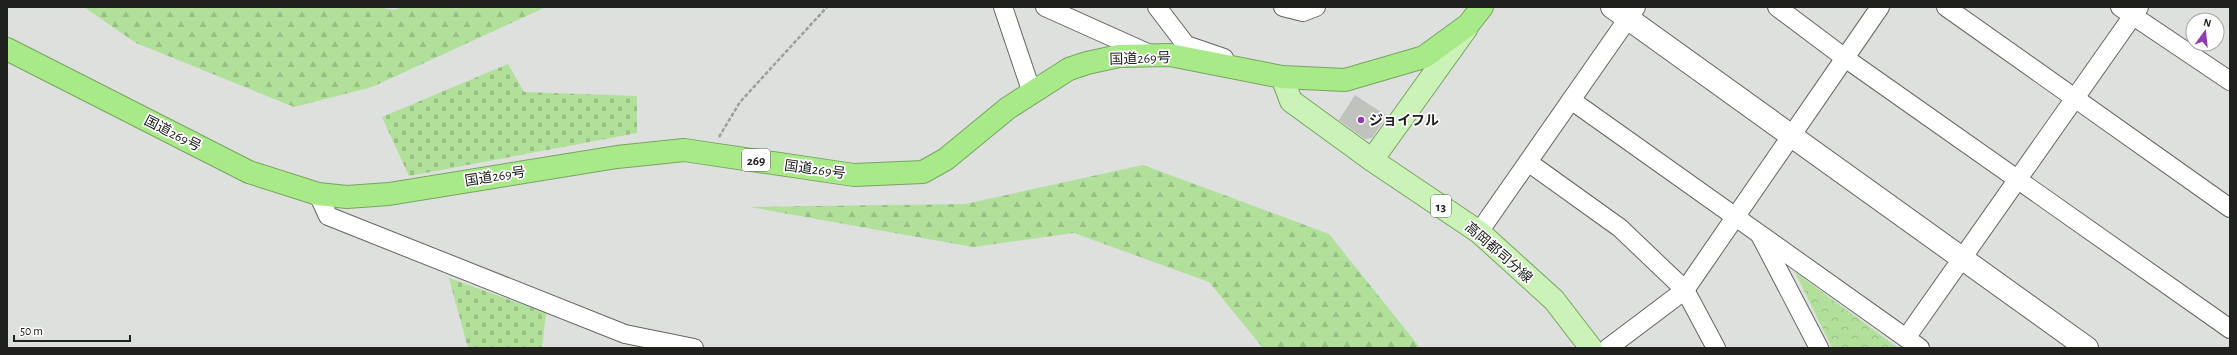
<svg xmlns="http://www.w3.org/2000/svg" width="2237" height="355" font-family="'Alegreya Sans','Noto Sans JP',sans-serif">
  <style>
    .forest { fill: url(#forest-firs) }
    .cemetery { fill: url(#cemetery-stones) }
    .park { fill: url(#park-crowns) }
    .building { fill: #c0c2be }
    .lines { fill: none; stroke-linecap: round; stroke-linejoin: round }
    .street-casing { stroke: #636662; stroke-width: 20 }
    .secondary-casing { stroke: #636662; stroke-width: 24 }
    .primary-casing { stroke: #78a463; stroke-width: 24 }
    .highway-casing { stroke: #78a463; stroke-width: 24 }
    .path { stroke: #9c9f9b; stroke-width: 2.5; stroke-dasharray: 4 2; stroke-linecap: butt }
    .street { stroke: #fff; stroke-width: 18 }
    .secondary { stroke: #fff; stroke-width: 22 }
    .primary { stroke: #cbf2b7; stroke-width: 22 }
    .highway { stroke: #a8ea87; stroke-width: 22 }
    .poi-dot { fill: #8f3dac; stroke: #fff; stroke-width: 1.5 }
    .labels { text-anchor: middle; stroke-width: 3.5; stroke-linejoin: round; paint-order: stroke }
    .shield { fill: #fff; stroke: #636462; stroke-width: 1 }
    .shield-label { font-size: 13px; font-weight: bold; fill: #20211f }
    .street-label { font-size: 14px; fill: #20211f; stroke: #fff }
    .poi-label { font-size: 14px; font-weight: bold; fill: #20211f; stroke: #fff; text-anchor: start }
  </style>
  <defs>
    <pattern id="forest-firs" width="22" height="20" patternUnits="userSpaceOnUse"><rect width="22" height="20" fill="#b1e09b"/><path d="M5 1l3.5 6h-7zM16 11l3.5 6h-7z" fill="#98c085"/></pattern>
    <pattern id="cemetery-stones" width="16" height="16" patternUnits="userSpaceOnUse"><rect width="16" height="16" fill="#b1e09b"/><path d="M2 7V4a2 2 0 0 1 4 0v3zM10 15v-3a2 2 0 0 1 4 0v3z" fill="#98c085"/></pattern>
    <pattern id="park-crowns" width="20" height="18" patternUnits="userSpaceOnUse"><rect width="20" height="18" fill="#b1e09b"/><path d="M2 6a3 3 0 1 1 6 0M12 15a3 3 0 1 1 6 0" fill="none" stroke="#98c085"/></pattern>
  </defs>
  <rect width="100%" height="100%" fill="#dde0dc"/>
  <g class="forest">
    <polygon points="84,7 379,7 393,10 403,7 546,7 372,87 294,107 136,43"/>
    <polygon points="1143,165 1329,234 1418,345 1418,348 1263,348 1209,282 1074,233 973,247 750,207 965,204"/>
  </g>
  <g class="cemetery">
    <polygon points="508,64 524,92 637,96 637,133 409,176 382,117"/>
    <polygon points="449,278 546,313 542,348 468,348"/>
  </g>
  <polygon class="park" points="1795,272 1898,348 1832,348"/>
  <polygon class="building" points="1355,95 1387,116 1372,138 1365,139 1339,120"/>
  <g class="lines">
    <defs>
      <g id="street">
        <polyline points="1003,7 1032,93"/>
        <polyline points="1045,7 1152,55"/>
        <polyline points="1157,7 1186,45 1224,58"/>
        <polyline points="1283,7 1303,12 1316,7"/>
        <polyline points="1777,7 1845,58 2230,329"/>
        <polyline points="1946,7 2230,208"/>
        <polyline points="2120,7 2230,81"/>
        <polyline points="1571,100 1920,348"/>
        <polyline points="1528,162 1620,228 1685,290 1716,348"/>
        <polyline points="318,194 328,216 625,334 694,348"/>
        <polyline points="1479,232 1636,7"/>
        <polyline points="1760,235 1819,348"/>
        <polyline points="1906,338 2139,7"/>
        <polyline points="1608,348 1685,290 1880,7"/>
      </g>
      <polyline id="secondary" points="1612,7 2087,348"/>
      <g id="primary">
        <polyline points="1282,77 1291,101 1372,160 1479,232 1554,300 1591,348"/>
        <polyline points="1372,160 1466,29"/>
      </g>
      <polyline id="highway" points="7,49 249,172 318,194 347,197 389,194 617,157 684,150 854,175 923,172 946,159 1008,108 1069,69 1087,63 1119,56 1170,55 1282,77 1345,80 1424,57 1468,25 1482,7"/>
    </defs>
    <use href="#street" class="street-casing"/>
    <use href="#secondary" class="secondary-casing"/>
    <use href="#primary" class="primary-casing"/>
    <use href="#highway" class="highway-casing"/>
    <polyline class="path" points="719,137 740,102 827,7"/>
    <use href="#street" class="street"/>
    <use href="#secondary" class="secondary"/>
    <use href="#primary" class="primary"/>
    <use href="#highway" class="highway"/>
  </g>
  <circle class="poi-dot" cx="1361" cy="120" r="4"/>
  <g class="labels">
    <g class="shield">
      <rect x="742" y="149" width="28" height="22" rx="3"/>
      <rect x="1431" y="195" width="20" height="22" rx="3"/>
    </g>
    <g class="shield-label">
      <text x="756" y="165">269</text>
      <text x="1441" y="211">13</text>
    </g>
    <g class="street-label">
      <text transform="translate(1140 58) rotate(-2)" y="5">国道269号</text>
      <text transform="translate(173 133) rotate(27)" y="5">国道269号</text>
      <text transform="translate(815 169) rotate(8)" y="5">国道269号</text>
      <text transform="translate(495 176) rotate(-9)" y="5">国道269号</text>
      <text transform="translate(1499 252) rotate(41)" y="5">高岡都司分線</text>
    </g>
    <g class="poi-label">
      <text x="1369" y="125">ジョイフル</text>
    </g>
  </g>
  <rect width="2237" height="355" fill="none" stroke="#20211f" stroke-width="16"/>
  <g transform="translate(2205 32) rotate(15)"><circle r="19" fill="#ffffff" stroke="#a6a6a5"/>
  <path d="M0-3L7 15L0 10L-7 15Z" fill="#8f3dac"/>
  <text y="-6" font-size="11" font-weight="bold" text-anchor="middle" fill="#20211f">N</text>
  </g>
  <path d="M14 335v6h116v-6" fill="none" stroke="#20211f" stroke-width="2"/>
  <text x="20" y="335" font-size="12" fill="#20211f" stroke="#ffffff" stroke-width="3" paint-order="stroke">50 m</text>
</svg>
